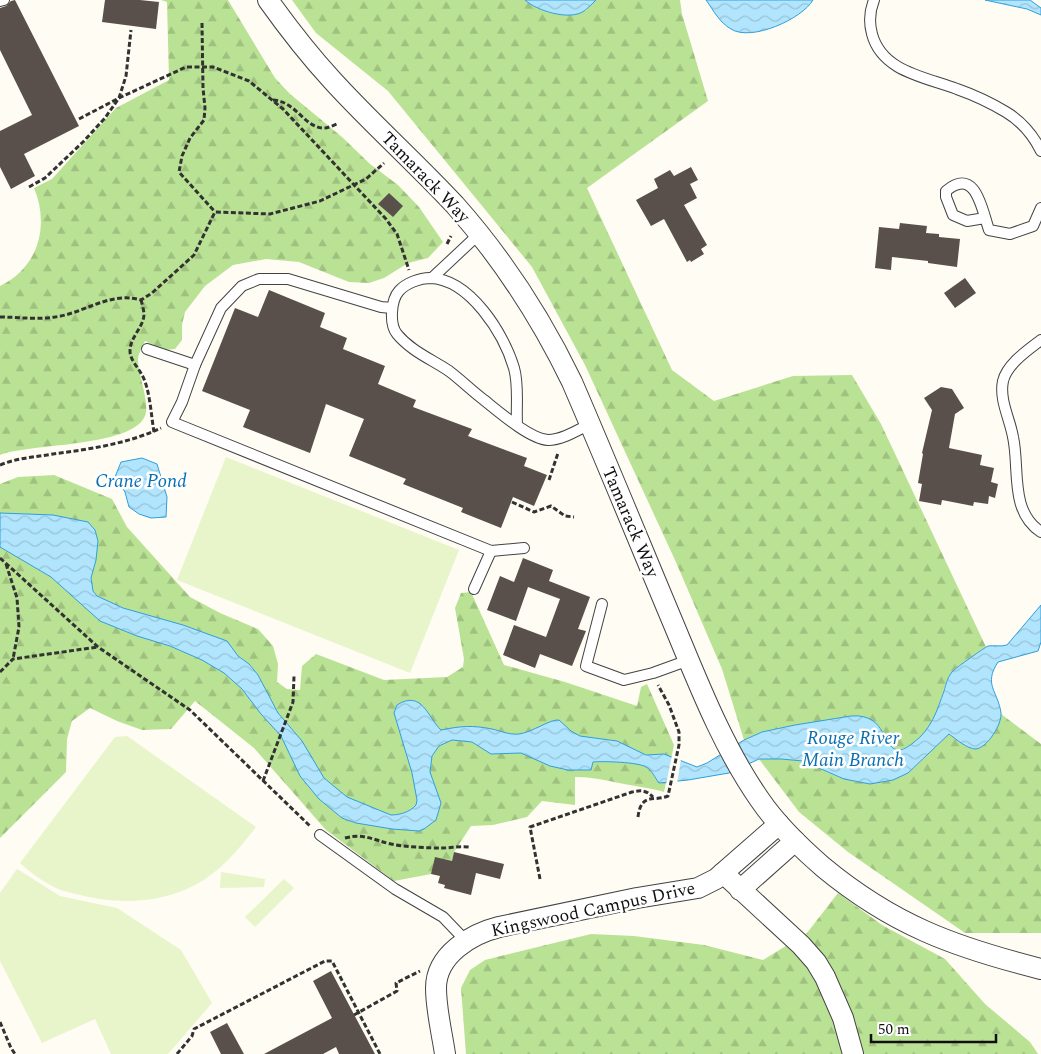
<svg xmlns="http://www.w3.org/2000/svg" width="1041" height="1054" font-family="Spectral,serif">
  <style>
    .forest { fill: url(#forest-firs) }
    .pitch { fill: #e8f5ca }
    .water { fill: url(#water-waves); stroke: #2f9fdd }
    .pier { fill: #fffcf3 }
    .building { fill: #5a504b }
    .lines { fill: none; stroke-linecap: round; stroke-linejoin: round }
    .lane-casing { stroke: #434343; stroke-width: 12 }
    .street-casing { stroke: #434343; stroke-width: 22 }
    .path { stroke: #323232; stroke-width: 3; stroke-dasharray: 5 2.5; stroke-linecap: butt }
    .lane { stroke: #fff; stroke-width: 10 }
    .street { stroke: #fff; stroke-width: 20 }
    .labels { text-anchor: middle; stroke-width: 5; stroke-linejoin: round; paint-order: stroke }
    .street-label { font-size: 18px; fill: #101010; stroke: #fff }
    .water-label { font-size: 19px; font-style: italic; fill: #096fb2; stroke: #fff }
  </style>
  <defs>
    <pattern id="forest-firs" width="22" height="20" patternUnits="userSpaceOnUse" patternTransform="scale(1.25)"><rect width="22" height="20" fill="#bae294"/><path d="M5 1l3.5 6h-7zM16 11l3.5 6h-7z" fill="#9fc17f"/></pattern>
    <pattern id="water-waves" width="16" height="10" patternUnits="userSpaceOnUse" patternTransform="scale(1.25)"><rect width="16" height="10" fill="#b1e4fd"/><path d="M0 5q4-4 8 0t8 0" fill="none" stroke="#97c3d8"/></pattern>
  </defs>
  <rect width="100%" height="100%" fill="#fffcf3"/>
  <g class="forest">
    <path d="M161 0H228L275 78 290 94 342 137 370 164 398 185 419 207 443 242 428 258 408 263 384 278 369 283 349 282 299 262 266 259 233 265 205 286 185 312 182 325V340L175 349 164 350 145 341C143 346 138 354 138 359 138 374 148 397 146 412 141 448 27 443 0 455V286C38 268 50 226 34 188L52 179 116 108 169 80 167 2Z"/>
    <path d="M292 0H525L530 4 585 11 596 0H680L682 14 708 101 587 188 672 370 714 401 793 376 852 375 881 424 986 647C973 657 956 665 948 679 943 689 941 701 937 712 931 728 915 748 897 750L890 745 879 726 851 716 762 732 744 740 722 669 675 560 585 365 532 267 388 91 316 33Z"/>
    <path d="M54 475 112 499 127 527 190 597 220 613 258 629 273 646 278 664 277 682 287 689 300 690 302 666 316 654 384 680 447 677 463 667 464 659 455 608 461 593 471 592 504 665 565 682 637 706 641 687 647 684 674 745 664 792C648 787 631 786 614 782 601 779 589 777 575 777V805L542 801 527 817 493 825 471 826 454 852 452 861 431 874 394 881 326 830 254 748 195 701 171 729 142 730 117 721 90 708 72 721 67 739 66 772 0 838V484L18 477Z"/>
    <polygon points="1001,714 1041,744 1041,933 965,933 848,852 799,812 759,759 781,759 803,761 844,779 908,773 949,734 968,747 995,732"/>
    <polygon points="838,893 882,925 945,959 985,1004 1030,1042 1038,1054 466,1054 461,988 470,970 485,960 591,934 634,936 704,945 763,960 807,933"/>
  </g>
  <g class="pitch">
    <polygon points="226,457 459,550 410,673 177,580"/>
    <path d="M127 736 256 827C239 849 220 872 195 885 158 904 116 905 76 894 69 892 61 891 54 887 42 881 30 872 20 863L115 737Z"/>
    <polygon points="17,869 60,896 117,908 181,950 212,1003 168,1054 111,1054 95,1019 42,1043 0,961 0,893"/>
    <polygon points="221,872 265,879 264,887 220,888"/>
    <polygon points="284,879 294,888 255,927 245,917"/>
  </g>
  <g class="water">
    <path d="M525 0H596C592 4 588 8 584 11 570 21 537 11 525 0Z"/>
    <path d="M706 0H813C802 19 751 42 731 29 719 22 714 11 706 0Z"/>
    <polygon points="985,0 1030,0 1041,8 1041,15 1027,9"/>
    <polygon points="142,458 157,464 167,497 166,517 151,518 139,514 129,507 125,492 115,477 121,462"/>
    <path d="M0 513 53 515 88 522 95 530 98 541 96 560 91 578 93 591 97 596 123 608 183 625 227 641 238 656 249 664 258 675 278 713 302 741 324 778 347 797 391 815C400 815 410 812 416 805L417 800 412 773 394 713 397 705C422 689 428 718 441 730 461 726 472 725 492 729 501 731 509 735 519 734 533 732 550 719 559 720L571 731 580 736 617 741 646 755 664 754 697 767 707 763 744 740 762 732 795 725 851 716C889 713 881 751 900 750 905 749 909 746 913 743 931 730 937 711 944 691 946 684 948 676 953 671 957 667 984 648 988 646 994 645 1000 647 1007 645L1041 605V642L1038 651 998 662C983 685 998 691 1001 713 1002 724 988 747 976 749 967 749 956 739 949 734L908 773 893 780 870 784 844 779 803 761 781 759H759L729 773 688 780 659 783C655 778 652 770 646 767 638 762 603 761 593 762L591 770H568L550 766 521 753 491 754 472 742 452 740 439 746 432 756 430 772 441 803 436 820 424 829 419 831 392 829 356 823 342 818 319 799 300 776 281 736 261 714 242 689 224 673 202 660 170 646 137 636 100 621 51 577 0 547Z"/>
  </g>
  <polygon class="pier" points="672,755 681,759 677,784 666,785"/>
  <g class="building">
    <polygon points="15,0 79,126 24,154 35,176 11,189 0,167 0,131 32,115 0,50 0,8 6,6 11,1"/>
    <polygon points="105,0 140,0 159,2 156,29 102,22"/>
    <polygon points="691,167 698,180 690,184 697,198 684,205 707,245 701,249 704,254 691,262 690,260 687,262 664,219 651,226 636,200 658,188 654,179 670,170 674,176"/>
    <polygon points="389,193 403,206 393,217 378,204"/>
    <polygon points="900,223 927,226 926,233 939,234 939,237 960,239 957,267 928,263 928,261 892,257 891,270 875,268 879,227 899,229"/>
    <polygon points="965,278 976,293 955,308 944,293"/>
    <polygon points="269,290 325,313 320,327 347,338 343,349 385,366 378,384 416,400 413,407 472,429 468,436 527,458 524,466 547,475 534,506 513,497 501,528 461,512 463,508 403,484 406,479 349,456 364,419 326,404 310,453 243,427 250,410 202,391 235,308 258,317"/>
    <polygon points="941,387 952,389 964,408 955,414 949,448 982,455 980,465 994,468 991,482 998,484 995,498 989,496 988,504 974,502 973,506 942,500 941,505 919,501 922,484 918,483 923,454 922,453 932,410 924,398"/>
    <polygon points="523,558 553,570 549,581 590,597 578,629 586,631 572,666 540,654 535,668 503,655 514,625 546,637 560,599 528,587 516,621 487,610 500,576 514,582"/>
    <polygon points="454,852 504,864 500,879 476,873 471,895 444,888 445,885 438,883 440,876 431,874 435,857 452,861"/>
    <polygon points="331,971 375,1054 339,1054 336,1047 323,1054 264,1054 332,1018 313,981"/>
    <polygon points="227,1023 244,1054 221,1054 210,1032"/>
  </g>
  <g class="lines">
    <defs>
      <g id="lane">
        <path d="M874 0C870 10 869 23 872 34 882 72 926 77 957 89 974 95 991 103 1006 112 1021 121 1033 135 1041 151"/>
        <polyline points="0,1 4,0"/>
        <path d="M985 218 967 221 953 215 946 197V191C976 166 982 210 989 230L1010 234 1033 226 1041 208"/>
        <polyline points="432,278 479,234"/>
        <polyline points="392,308 381,307 288,279 259,279 242,286 221,308 195,365 182,402 172,422 491,551 524,548"/>
        <path d="M1041 340C1028 350 1007 364 1003 381 999 400 1010 419 1013 437 1020 468 1009 511 1041 532"/>
        <polyline points="147,349 195,365"/>
        <path d="M517 424C516 406 519 385 514 368 504 334 470 279 430 278 420 278 406 283 399 291 391 300 389 324 397 334 411 351 431 359 449 371 461 380 472 391 484 400 499 412 530 439 548 440 562 440 578 430 590 424"/>
        <polyline points="474,589 491,551"/>
        <polyline points="602,604 586,666 624,680 653,673 689,660"/>
        <polyline points="320,835 395,889 443,917 466,941"/>
      </g>
      <g id="street">
        <path d="M268 0C288 28 309 55 332 80 371 123 415 162 455 205 502 258 541 318 572 382 607 463 640 544 674 625 699 685 723 747 760 800 777 825 800 847 823 867 893 925 954 947 1041 969"/>
        <polyline points="723,873 801,945 816,962 825,977 843,1018 853,1054"/>
        <polyline points="740,890 795,841"/>
        <path d="M445 1054C442 1033 436 1010 436 988 436 955 471 934 499 927L637 898 698 888 716 879 779 824"/>
      </g>
    </defs>
    <use href="#lane" class="lane-casing"/>
    <use href="#street" class="street-casing"/>
    <g class="path">
      <polyline points="202,23 203,88 205,108 204,120 190,138 182,156 179,172 215,212"/>
      <path d="M273 100C296 101 305 129 325 128 328 128 334 125 337 124"/>
      <polyline points="79,119 119,98 186,67 213,67 249,81 283,109 386,219 397,234 409,270"/>
      <polyline points="29,187 45,178 83,142 105,118 119,98 126,76 131,30"/>
      <polyline points="447,244 451,236"/>
      <path d="M141 300C142 304 144 310 144 315 143 328 130 337 130 351 130 360 138 367 142 375 150 389 151 415 154 432"/>
      <path d="M0 317C18 317 37 320 55 317 85 313 110 291 141 300L152 293 194 255 215 212 270 214 320 201 366 179 384 163"/>
      <path d="M0 465C17 458 35 457 53 454 90 449 127 444 161 428"/>
      <polyline points="549,480 558,453"/>
      <polyline points="512,502 534,512 551,506 565,516 574,517"/>
      <polyline points="0,558 98,647 190,710 311,827"/>
      <polyline points="6,564 17,598 19,627 13,659"/>
      <polyline points="0,672 13,659 98,647"/>
      <polyline points="263,781 293,702 294,676"/>
      <path d="M638 817C641 792 654 802 668 796L679 745V732L669 705 658 685"/>
      <path d="M345 838C364 833 373 840 391 844 406 847 427 848 442 848 451 848 460 846 469 847"/>
      <path d="M540 879 530 827 632 792C641 790 646 790 653 797"/>
      <polyline points="354,1015 397,991 396,983 420,971"/>
      <polyline points="0,1022 11,1048 15,1054"/>
      <polyline points="177,1054 192,1036 194,1029 325,961 332,961 380,1054"/>
    </g>
    <use href="#lane" class="lane"/>
    <use href="#street" class="street"/>
  </g>
  <g class="labels">
    <g class="street-label">
      <text transform="translate(426 177) rotate(46)" y="6">Tamarack Way</text>
      <text transform="translate(631 522) rotate(67)" y="6">Tamarack Way</text>
      <text transform="translate(593 909) rotate(-12)" y="6">Kingswood Campus Drive</text>
    </g>
    <g class="water-label">
      <text x="141" y="487">Crane Pond</text>
      <text x="853" y="744">Rouge River<tspan x="853" dy="22">Main Branch</tspan></text>
    </g>
  </g>
  <path d="M871 1034v8h125v-8" fill="none" stroke="#101010" stroke-width="2.5"/>
  <text x="878" y="1034" font-size="15" fill="#101010" stroke="#ffffff" stroke-width="4" paint-order="stroke">50 m</text>
</svg>
